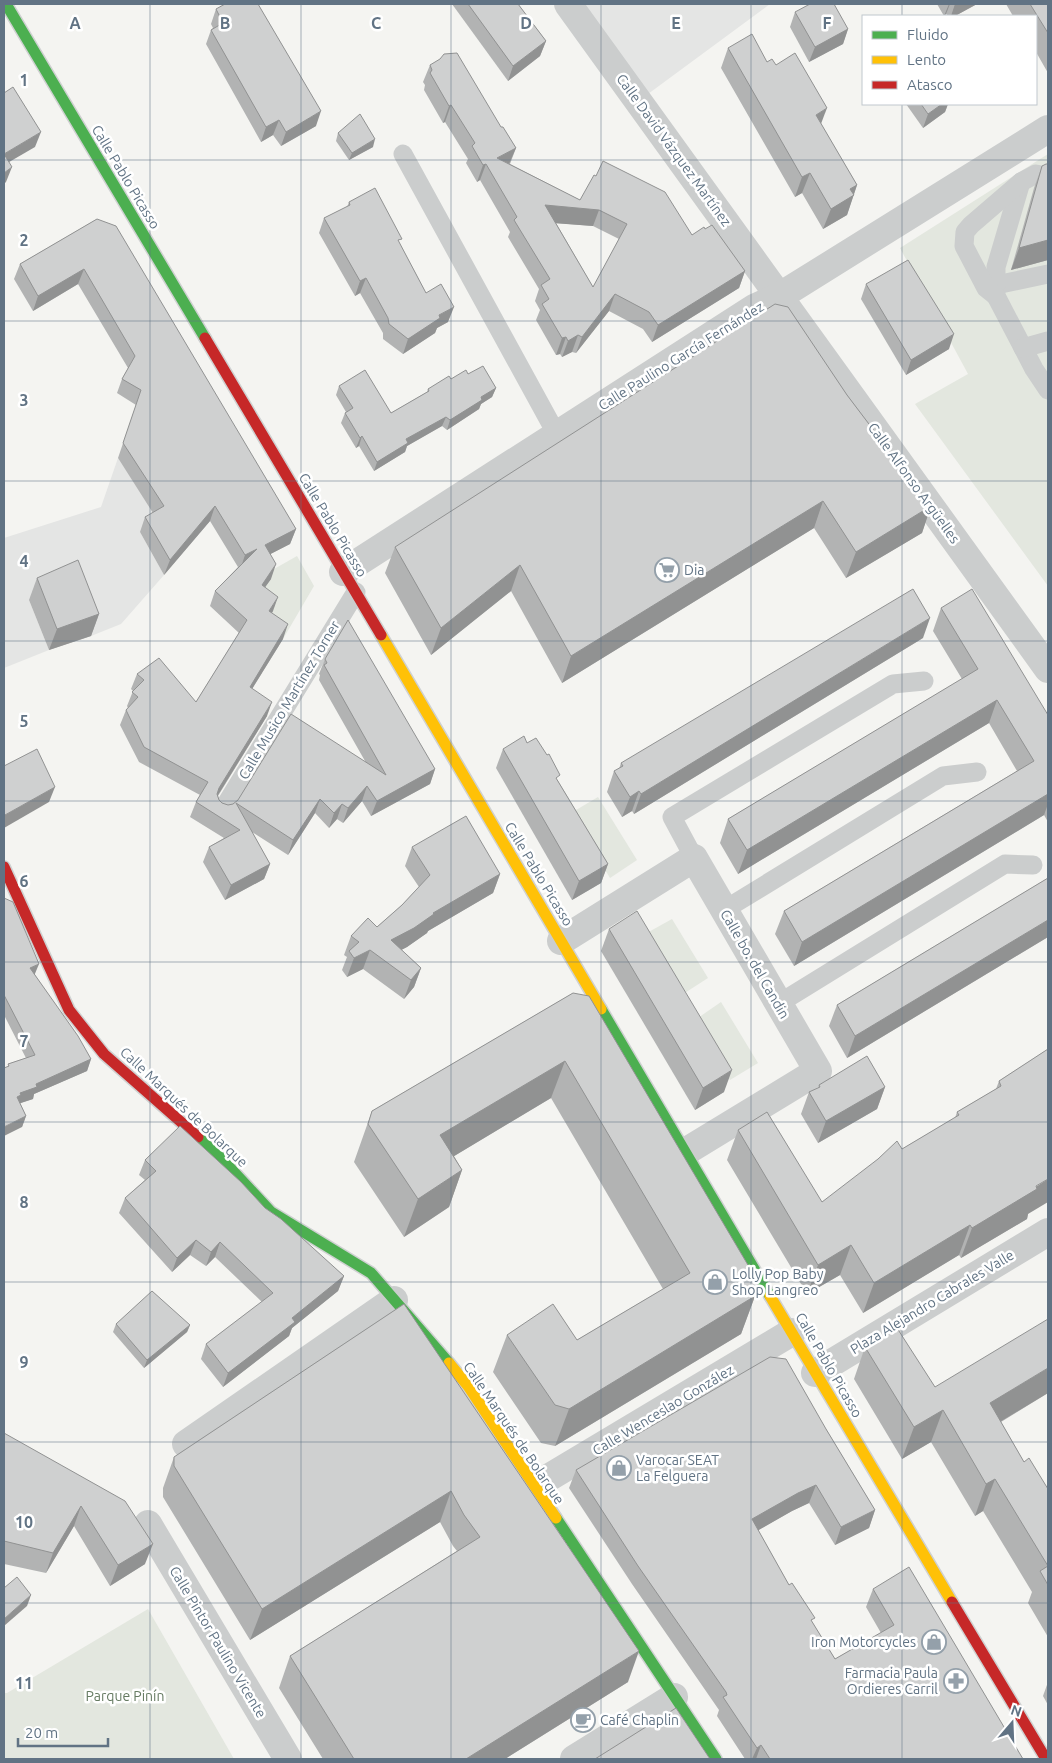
<svg xmlns="http://www.w3.org/2000/svg" width="1052" height="1763" font-family="Ubuntu,sans-serif">
  <style>
    .built { fill: #e4e5e4 }
    .green { fill: #e3e7df }
    .lines { fill: none; stroke-linecap: round; stroke-linejoin: round }
    .fast-casing { stroke: #cfd1d1; stroke-width: 14 }
    .slow-casing { stroke: #cfd1d1; stroke-width: 14 }
    .jam-casing { stroke: #cfd1d1; stroke-width: 14 }
    .lane { stroke: #cbcdcd; stroke-width: 19 }
    .street { stroke: #cbcdcd; stroke-width: 28 }
    .fast { stroke: #4caf50; stroke-width: 11 }
    .slow { stroke: #ffc107; stroke-width: 11 }
    .jam { stroke: #c62828; stroke-width: 11 }
    .wall { fill: #b2b3b3; fill-rule: evenodd }
    .shaded-wall { fill: #919292 }
    .building { fill: #cfd0d0; stroke: #919292; fill-rule: evenodd }
    .grid { fill: none; stroke: #617384; stroke-width: 1; stroke-opacity: 0.55 }
    .labels { text-anchor: middle; stroke-width: 5; stroke-linejoin: round; paint-order: stroke }
    .street-label { font-size: 14px; fill: #617384; stroke: #fff }
    .poi-label { font-size: 14px; fill: #617384; stroke: #fff; text-anchor: start }
    .park-label { font-size: 14px; fill: #657a61; stroke: #fff }
    .grid-label { font-size: 16px; text-anchor: middle; font-weight: bold; fill: #617384; stroke: #fff; stroke-width: 5; stroke-linejoin: round; paint-order: stroke }
  </style>
  <rect width="100%" height="100%" fill="#f4f4f1"/>
  <g class="built">
    <polygon points="583,4 770,4 648,94"/>
    <polygon points="118,458 159,521 140,532 164,575 121,624 91,636 82,612 29,600 49,650 4,668 4,538 101,507"/>
  </g>
  <g class="green">
    <polygon points="1048,154 1048,586 915,404 968,374 900,248"/>
    <polygon points="297,556 314,586 283,639 256,600 270,579 267,573"/>
    <polygon points="598,797 637,860 610,878 571,813"/>
    <polygon points="672,919 708,978 680,996 645,934"/>
    <polygon points="721,1002 758,1063 730,1080 695,1020"/>
    <polygon points="148,1609 234,1759 4,1759 4,1693 7,1693"/>
  </g>
  <g class="lines">
    <defs>
      <g id="fast">
        <polyline points="6,4 205,338"/>
        <polyline points="601,1009 770,1296"/>
        <polyline points="198,1137 219,1156 271,1212 371,1273 449,1363"/>
        <polyline points="556,1518 716,1759"/>
      </g>
      <g id="slow">
        <polyline points="381,635 601,1009"/>
        <polyline points="770,1296 952,1602"/>
        <polyline points="449,1363 468,1386 556,1518"/>
      </g>
      <g id="jam">
        <polyline points="205,338 381,635"/>
        <polyline points="4,867 69,1010 104,1054 198,1137"/>
        <polyline points="952,1602 1046,1759"/>
      </g>
    </defs>
    <use href="#fast" class="fast-casing"/>
    <use href="#slow" class="slow-casing"/>
    <use href="#jam" class="jam-casing"/>
    <g class="lane">
      <polyline points="403,154 557,435"/>
      <polyline points="1048,274 996,285 996,296 1034,369 1048,390"/>
      <polyline points="996,285 996,267 1021,182"/>
      <polyline points="996,296 986,288 964,246 965,232 971,225 1021,182 1036,174 1048,176"/>
      <polyline points="1023,348 1048,341"/>
      <polyline points="223,809 356,592"/>
      <polyline points="694,858 672,817 893,684 924,681"/>
      <polyline points="724,910 943,776 977,772"/>
      <polyline points="778,1004 1005,864 1033,865"/>
    </g>
    <g class="street">
      <polyline points="568,4 1048,669"/>
      <polyline points="343,572 754,308 780,296 1048,129"/>
      <polyline points="561,941 694,858 818,1071 685,1152"/>
      <polyline points="815,1373 1048,1232"/>
      <polyline points="186,1444 394,1300"/>
      <polyline points="533,1487 792,1332"/>
      <polyline points="148,1524 288,1759"/>
      <polyline points="574,1759 674,1697"/>
    </g>
    <use href="#fast" class="fast"/>
    <use href="#slow" class="slow"/>
    <use href="#jam" class="jam"/>
  </g>
  <g class="wall">
    <polygon points="452,4 518,4 546,41 540,56 508,81"/>
    <polygon points="937,4 977,4 955,16 948,16 946,14 944,16"/>
    <polygon points="1006,4 1048,4 1048,73 1036,52 1036,16 1013,16"/>
    <polygon points="216,9 316,126 281,146 273,135 261,142 206,44 211,30 213,28 211,24"/>
    <polygon points="795,12 848,29 843,44 809,62 790,27"/>
    <polygon points="728,48 776,65 821,124 857,185 847,215 823,229 802,193 795,197 721,68"/>
    <path d="M430 65 501 127 516 148 510 164 580 200 692 235 705 229 745 271 739 288 652 342 643 329 609 311 576 353 572 352 562 357 560 354 556 355 536 320 540 310 535 301 539 289 508 237 510 232 480 180 477 182 466 163 468 159 445 122 443 123 424 90 425 85 423 82ZM556 223 593 226 619 239 593 287Z"/>
    <polygon points="906,104 948,104 945,112 923,128"/>
    <polygon points="338,133 373,147 349,160 336,141"/>
    <polygon points="1048,164 1048,260 1011,270 1034,188 1042,166"/>
    <polygon points="349,202 400,244 426,293 448,322 437,328 435,333 403,354 383,339 383,333 360,293 355,296 319,233 324,218 347,207"/>
    <polygon points="97,219 296,529 290,544 270,554 271,579 265,587 273,611 272,613 283,639 252,689 267,716 218,796 219,800 222,803 228,805 233,804 365,761 319,680 320,675 319,674 325,659 435,769 430,784 371,816 362,801 343,823 337,819 329,828 315,813 288,855 252,832 270,864 264,879 225,900 203,862 209,847 224,838 190,817 196,802 200,795 139,762 120,725 126,710 128,708 127,706 133,691 131,689 137,674 196,702 239,633 210,606 215,591 238,567 210,521 164,575 140,532 145,517 153,513 118,458 136,405 117,393 122,379 128,368 78,284 33,311 14,279 20,264"/>
    <polygon points="866,284 949,349 906,375 861,299"/>
    <polygon points="468,374 496,388 492,397 481,404 479,409 447,430 442,426 407,446 405,452 374,471 359,446 356,448 341,423 345,413 346,412 336,395 339,386 391,413 427,392 428,389 451,379"/>
    <polygon points="847,395 931,506 922,533 846,578 814,528 562,683 511,591 431,655 385,573 395,547"/>
    <polygon points="37,578 99,614 91,636 49,650 29,600"/>
    <polygon points="941,608 1048,715 1048,822 1044,815 794,966 775,934 784,911 1017,771 989,723 738,874 720,843 728,819 962,679 933,631"/>
    <polygon points="923,638 634,814 632,811 622,817 607,792 614,771 619,769 621,763"/>
    <polygon points="527,743 558,781 608,864 601,883 572,900 496,768 503,749"/>
    <polygon points="412,847 500,874 493,893 428,931 427,933 407,947 401,950 421,968 414,987 404,999 363,969 347,977 342,970 347,957 344,955 351,936 377,927 402,905 419,887 405,866"/>
    <polygon points="1048,878 1048,937 847,1058 829,1026 837,1005"/>
    <polygon points="4,898 35,975 91,1059 87,1071 34,1094 33,1099 20,1103 26,1116 22,1127 8,1066 8,1064 26,1058 4,1015"/>
    <polygon points="609,929 724,1092 695,1110 601,951"/>
    <polygon points="573,993 755,1296 741,1334 555,1446 541,1443 493,1372 507,1335 577,1340 663,1289 551,1098 454,1156 462,1170 449,1207 404,1237 354,1162 372,1111"/>
    <polygon points="1048,1049 1028,1214 1027,1219 961,1258 959,1255 863,1313 840,1275 807,1294 727,1160 738,1130 822,1202 902,1149 955,1118 957,1112 996,1089 999,1081"/>
    <polygon points="819,1085 885,1087 877,1109 818,1143 801,1114 809,1092 818,1088"/>
    <polygon points="145,1160 265,1208 344,1276 338,1291 292,1328 289,1336 223,1387 201,1359 206,1344 262,1302 215,1257 206,1266 190,1255 172,1272 119,1213 125,1198 145,1180 139,1175"/>
    <polygon points="404,1304 628,1682 505,1759 323,1759 279,1688 290,1656 457,1551 453,1546 440,1522 250,1640 163,1497 163,1488 174,1457"/>
    <polygon points="116,1324 190,1325 187,1332 144,1368 113,1332"/>
    <polygon points="865,1347 935,1387 1048,1393 1001,1422 1024,1462 1048,1489 1048,1637 1028,1603 1032,1592 983,1511 975,1516 931,1442 902,1459 854,1379"/>
    <polygon points="826,1429 875,1510 869,1528 835,1545 809,1503 792,1511 758,1530 789,1585 835,1659 881,1633 866,1607 873,1589 1013,1744 1023,1759 745,1759 717,1716 719,1710 632,1584 569,1488 576,1470"/>
    <polygon points="4,1433 145,1564 110,1586 74,1526 46,1573 4,1564"/>
    <polygon points="1048,1682 1048,1705 1043,1696"/>
  </g>
  <g class="shaded-wall">
    <polygon points="949,4 950,4 946,14 944,16"/>
    <polygon points="955,4 977,4 955,16 951,16"/>
    <polygon points="848,29 843,44 809,62 815,47"/>
    <polygon points="546,41 540,56 508,81 513,66"/>
    <polygon points="942,104 948,104 945,112 923,128 928,114"/>
    <polygon points="451,105 445,122 443,123 449,106"/>
    <polygon points="827,108 819,129 816,115"/>
    <polygon points="321,111 316,126 281,146 286,132"/>
    <polygon points="279,120 273,135 261,142 266,127"/>
    <polygon points="41,132 35,147 4,165 4,154"/>
    <polygon points="375,139 373,147 349,160 352,153"/>
    <polygon points="516,148 509,164 497,158"/>
    <polygon points="486,164 480,180 477,182 483,165"/>
    <polygon points="12,167 6,182 4,184 4,173"/>
    <polygon points="810,173 802,193 795,197 802,177"/>
    <polygon points="857,185 847,215 823,229 831,209 850,189"/>
    <polygon points="545,205 599,210 593,226 539,222"/>
    <polygon points="1048,240 1048,260 1011,270 1019,248"/>
    <polygon points="84,269 78,284 33,311 38,296"/>
    <polygon points="745,271 739,288 652,342 658,325"/>
    <polygon points="366,278 360,293 355,296 360,281"/>
    <polygon points="615,294 609,311 576,353 582,337"/>
    <polygon points="454,307 448,322 437,328 435,333 403,354 408,339 439,315"/>
    <polygon points="954,334 949,349 906,375 911,360"/>
    <polygon points="578,335 572,352 562,357 568,341"/>
    <polygon points="566,337 560,354 556,355 562,338"/>
    <polygon points="496,388 492,397 481,404 479,409 447,430 450,420 481,397"/>
    <polygon points="446,417 442,426 407,446 405,452 374,471 377,462 406,439"/>
    <polygon points="362,436 359,446 356,448 360,438"/>
    <polygon points="823,501 814,528 562,683 571,656"/>
    <polygon points="215,506 210,521 164,575 170,560"/>
    <polygon points="931,506 922,533 846,578 856,552"/>
    <polygon points="296,529 290,544 259,560 265,545"/>
    <polygon points="257,549 240,570 245,555"/>
    <polygon points="276,564 271,579 256,600 262,585"/>
    <polygon points="520,565 511,591 431,655 441,628"/>
    <polygon points="278,597 273,611 263,626 269,611"/>
    <polygon points="99,614 91,636 49,650 57,629"/>
    <polygon points="930,618 923,638 634,814 641,794"/>
    <polygon points="288,624 283,639 244,702 250,687"/>
    <polygon points="997,700 989,723 738,874 747,850"/>
    <polygon points="272,702 267,716 213,803 219,788"/>
    <polygon points="435,769 430,784 371,816 377,801"/>
    <polygon points="367,786 362,801 343,823 348,808"/>
    <polygon points="55,787 49,802 4,828 4,819 5,815"/>
    <polygon points="639,791 632,811 622,817 630,797"/>
    <polygon points="1048,794 1048,804 1044,815 794,966 802,942"/>
    <polygon points="320,799 315,813 288,855 293,840"/>
    <polygon points="342,804 337,819 329,828 334,813"/>
    <polygon points="270,864 264,879 225,900 231,885"/>
    <polygon points="608,864 601,883 572,900 579,881"/>
    <polygon points="500,874 493,893 428,931 427,933 407,947 384,959 391,940 433,913"/>
    <polygon points="1048,920 1048,937 847,1058 855,1036"/>
    <polygon points="370,950 363,969 347,977 354,958"/>
    <polygon points="39,964 34,976 30,968"/>
    <polygon points="421,968 414,987 404,999 411,980"/>
    <polygon points="91,1059 87,1071 34,1094 33,1099 18,1104 17,1097 20,1093 36,1084"/>
    <polygon points="565,1061 551,1098 426,1173 440,1135"/>
    <polygon points="732,1070 724,1092 695,1110 703,1088"/>
    <polygon points="885,1087 877,1109 818,1143 826,1121"/>
    <polygon points="26,1116 22,1127 4,1136 4,1127"/>
    <polygon points="462,1170 449,1207 404,1237 418,1199"/>
    <polygon points="1048,1179 1048,1202 1028,1214 1027,1219 961,1258 972,1228"/>
    <polygon points="970,1225 959,1255 863,1313 874,1283"/>
    <polygon points="196,1240 190,1255 172,1272 177,1258"/>
    <polygon points="220,1242 215,1257 206,1266 211,1252"/>
    <polygon points="851,1245 840,1275 807,1294 818,1265"/>
    <polygon points="344,1276 338,1291 292,1328 289,1336 223,1387 228,1373 292,1318"/>
    <polygon points="755,1296 741,1334 555,1446 569,1409"/>
    <polygon points="190,1325 187,1332 144,1368 147,1360"/>
    <polygon points="1048,1368 1048,1393 978,1435 990,1403"/>
    <polygon points="943,1410 931,1442 902,1459 914,1427"/>
    <polygon points="995,1479 983,1511 975,1516 986,1484"/>
    <polygon points="816,1485 809,1503 792,1511 745,1538 752,1519 798,1493"/>
    <polygon points="451,1491 440,1522 250,1640 262,1609"/>
    <polygon points="81,1506 74,1526 46,1573 53,1553"/>
    <polygon points="875,1510 869,1528 835,1545 841,1527"/>
    <polygon points="153,1544 145,1564 110,1586 118,1565"/>
    <polygon points="31,1595 27,1606 4,1626 4,1619"/>
    <polygon points="639,1651 628,1682 505,1759 466,1759"/>
    <polygon points="761,1745 756,1759 752,1759 757,1748"/>
  </g>
  <g class="building">
    <polygon points="225,4 258,4 321,111 286,132 279,120 266,127 211,30 223,23 216,9"/>
    <polygon points="468,4 518,4 546,41 513,66"/>
    <polygon points="810,4 834,4 848,29 815,47 795,12"/>
    <polygon points="1030,4 1048,4 1048,33"/>
    <polygon points="752,34 767,62 772,59 776,65 795,53 827,108 816,115 857,185 850,189 854,195 831,209 810,173 802,177 728,48"/>
    <path d="M457 53 501 127H503L516 148 497 158 580 200 594 175 596 176 603 161 665 192 692 235 704 227 705 229 712 225 745 271 658 325 649 312 615 294 582 337 578 335 568 341 566 337 562 338 542 304 549 299 541 285 550 279 514 220 517 217 486 164 483 165 472 146 475 143 451 105 449 106 430 73 432 70 430 65 440 59 444 54ZM545 205 599 210 627 224 593 287Z"/>
    <polygon points="13,87 41,132 4,154 4,93"/>
    <polygon points="921,104 942,104 928,114"/>
    <polygon points="360,114 375,139 352,153 338,133"/>
    <polygon points="4,154 12,167 4,173"/>
    <polygon points="1046,164 1048,164 1048,240 1019,248 1042,166"/>
    <polygon points="375,188 402,239 398,240 426,293 441,284 454,307 439,315 440,318 408,339 389,324 388,318 366,278 360,281 324,218 350,205 349,202"/>
    <polygon points="97,219 116,226 296,529 265,545 276,564 262,585 278,597 269,611 288,624 250,687 272,702 219,788 217,794 219,800 222,803 228,805 233,804 238,800 291,714 386,775 324,665 327,663 325,659 348,620 435,769 377,801 367,786 348,808 342,804 334,813 320,799 293,840 236,803 270,864 231,885 209,847 240,830 196,802 208,782 144,747 126,710 138,697 132,692 144,680 137,674 159,658 196,702 247,620 215,591 257,549 245,555 215,506 170,560 145,517 164,506 123,443 141,390 122,379 135,356 84,269 38,296 20,264"/>
    <polygon points="908,260 954,334 911,360 866,284"/>
    <polygon points="775,304 788,307 847,395 931,506 856,552 823,501 571,656 520,565 441,628 395,547"/>
    <polygon points="483,366 496,388 481,397 482,400 450,420 446,417 406,439 408,443 377,462 362,436 360,438 345,413 353,408 339,386 365,370 391,413 429,391 428,389 449,376 451,379 466,370 468,374"/>
    <polygon points="78,560 99,614 57,629 37,578"/>
    <polygon points="913,589 930,618 641,794 639,791 630,797 614,771 623,766 621,763"/>
    <polygon points="972,589 1048,715 1048,794 802,942 784,911 1034,761 997,700 747,850 728,819 978,669 941,608"/>
    <polygon points="524,736 527,743 536,738 547,755 549,754 560,775 556,778 608,864 579,881 503,749"/>
    <polygon points="37,749 55,787 5,815 4,812 4,766"/>
    <polygon points="466,816 500,874 433,913 434,914 414,928 391,940 421,968 411,980 370,950 354,958 349,951 359,942 351,936 368,918 377,927 402,905 430,875 412,847"/>
    <polygon points="1048,878 1048,920 855,1036 837,1005"/>
    <polygon points="4,898 13,902 39,964 30,968 78,1036 91,1059 36,1084 37,1087 20,1093 21,1095 17,1097 26,1116 4,1127 4,1068 9,1066 8,1064 35,1055 4,995"/>
    <polygon points="637,911 732,1070 703,1088 609,929"/>
    <polygon points="573,993 589,996 758,1282 755,1296 569,1409 555,1405 507,1335 553,1304 577,1340 690,1273 565,1061 440,1135 462,1170 418,1199 368,1124 372,1111"/>
    <polygon points="1048,1049 1048,1179 1036,1186 1037,1189 972,1228 970,1225 874,1283 851,1245 818,1265 738,1130 767,1112 822,1202 878,1159 897,1141 902,1149 959,1115 957,1112 1001,1086 999,1081"/>
    <polygon points="867,1056 885,1087 826,1121 809,1092 820,1087 819,1085"/>
    <polygon points="180,1126 241,1182 265,1208 281,1219 344,1276 292,1318 295,1322 228,1373 206,1344 273,1293 220,1242 211,1252 196,1240 177,1258 125,1198 156,1171 145,1160"/>
    <polygon points="152,1291 190,1325 147,1360 116,1324"/>
    <polygon points="404,1304 639,1651 466,1759 354,1759 290,1656 480,1537 464,1515 451,1491 262,1609 174,1466 174,1457"/>
    <polygon points="1048,1319 1048,1368 990,1403 1024,1462 1029,1458 1048,1489 1048,1585 1040,1571 1048,1566 995,1479 986,1484 943,1410 914,1427 865,1347 897,1328 935,1387"/>
    <polygon points="770,1357 786,1359 826,1429 875,1510 841,1527 816,1485 798,1493 752,1519 789,1585 792,1583 815,1618 811,1620 835,1659 894,1625 873,1589 909,1567 1023,1759 770,1759 761,1745 757,1748 723,1697 727,1695 726,1692 638,1566 576,1470"/>
    <polygon points="4,1433 125,1501 153,1544 118,1565 81,1506 53,1553 4,1541"/>
    <polygon points="17,1577 31,1595 4,1619 4,1588"/>
    <polygon points="676,1708 710,1759 595,1759"/>
  </g>
  <path class="grid" d="M150 4V1759M301 4V1759M451 4V1759M601 4V1759M751 4V1759M902 4V16M902 104V1759M4 160H1048M4 321H1048M4 481H1048M4 641H1048M4 801H1048M4 962H1048M4 1122H1048M4 1282H1048M4 1442H1048M4 1603H1048"/>
  <defs>
    <symbol id="supermarket-ring" viewBox="-11 -11 22 22"><circle r="9.5" fill="#fff" stroke="#94a0aa" stroke-width="1.5"/><path d="M-6-5.5h2.5l.6 2H6L4.5 2H-2.5L-4.4-4H-6ZM-1.5 3.2a1.3 1.3 0 1 0 .1 0ZM3 3.2a1.3 1.3 0 1 0 .1 0Z" fill="#94a0aa"/></symbol>
    <symbol id="shop-ring" viewBox="-11 -11 22 22"><circle r="9.5" fill="#fff" stroke="#94a0aa" stroke-width="1.5"/><path d="M-5-2.5h2.3a2.7 3.5 0 0 1 5.4 0H5L5.5 6h-11ZM-1.5-2.5h3a1.5 2.3 0 0 0-3 0Z" fill="#94a0aa"/></symbol>
    <symbol id="pharmacy-ring" viewBox="-11 -11 22 22"><circle r="9.5" fill="#fff" stroke="#94a0aa" stroke-width="1.5"/><path d="M-2-6h4v4h4v4h-4v4h-4v-4h-4v-4h4Z" fill="#94a0aa"/></symbol>
    <symbol id="cafe-ring" viewBox="-11 -11 22 22"><circle r="9.5" fill="#fff" stroke="#94a0aa" stroke-width="1.5"/><path d="M-5.5-4.5H6V0H3Q3 3.5 0 3.5H-2.5Q-5.5 3.5-5.5 0ZM3-3.2v2h1.7v-2ZM-6 4.5H4V6H-6Z" fill="#94a0aa"/></symbol>
  </defs>
  <g fill-rule="evenodd">
    <use href="#supermarket-ring" x="653" y="556" width="28" height="28"/>
    <use href="#shop-ring" x="701" y="1268" width="28" height="28"/>
    <use href="#shop-ring" x="605" y="1454" width="28" height="28"/>
    <use href="#shop-ring" x="920" y="1628" width="28" height="28"/>
    <use href="#pharmacy-ring" x="942" y="1667" width="28" height="28"/>
    <use href="#cafe-ring" x="569" y="1706" width="28" height="28"/>
  </g>
  <g class="labels">
    <g class="street-label">
      <text transform="translate(674 150) rotate(54)" y="5">Calle David Vázquez Martínez</text>
      <text transform="translate(126 177) rotate(59)" y="5">Calle Pablo Picasso</text>
      <text transform="translate(681 356) rotate(-32)" y="5">Calle Paulino García Fernández</text>
      <text transform="translate(914 483) rotate(54)" y="5">Calle Alfonso Argüelles</text>
      <text transform="translate(333 525) rotate(59)" y="5">Calle Pablo Picasso</text>
      <text transform="translate(289 700) rotate(-59)" y="5">Calle Musico Martínez Torner</text>
      <text transform="translate(539 874) rotate(59)" y="5">Calle Pablo Picasso</text>
      <text transform="translate(755 964) rotate(60)" y="5">Calle bo. del Candin</text>
      <text transform="translate(184 1107) rotate(43)" y="5">Calle Marqués de Bolarque</text>
      <text transform="translate(932 1302) rotate(-31)" y="5">Plaza Alejandro Cabrales Valle</text>
      <text transform="translate(829 1365) rotate(60)" y="5">Calle Pablo Picasso</text>
      <text transform="translate(663 1410) rotate(-31)" y="5">Calle Wenceslao González</text>
      <text transform="translate(514 1433) rotate(56)" y="5">Calle Marqués de Bolarque</text>
      <text transform="translate(218 1642) rotate(59)" y="5">Calle Pintor Paulino Vicente</text>
    </g>
    <g class="poi-label">
      <text x="684" y="575">Dia</text>
      <text x="732" y="1279">Lolly Pop Baby<tspan x="732" dy="16">Shop Langreo</tspan></text>
      <text x="636" y="1465">Varocar SEAT<tspan x="636" dy="16">La Felguera</tspan></text>
      <text x="916" y="1647" text-anchor="end">Iron Motorcycles</text>
      <text x="938" y="1678" text-anchor="end">Farmacia Paula<tspan x="938" dy="16">Ordieres Carril</tspan></text>
      <text x="600" y="1725">Café Chaplin</text>
    </g>
    <g class="park-label">
      <text x="125" y="1701">Parque Pinín</text>
    </g>
  </g>
  <g class="grid-label">
    <text x="75" y="29">A</text>
    <text x="225" y="29">B</text>
    <text x="376" y="29">C</text>
    <text x="526" y="29">D</text>
    <text x="676" y="29">E</text>
    <text x="827" y="29">F</text>
    <text x="24" y="86">1</text>
    <text x="24" y="246">2</text>
    <text x="24" y="406">3</text>
    <text x="24" y="567">4</text>
    <text x="24" y="727">5</text>
    <text x="24" y="887">6</text>
    <text x="24" y="1047">7</text>
    <text x="24" y="1208">8</text>
    <text x="24" y="1368">9</text>
    <text x="24" y="1528">10</text>
    <text x="24" y="1689">11</text>
  </g>
  <rect width="1052" height="1763" fill="none" stroke="#617384" stroke-width="10"/>
  <rect x="862" y="15" width="175" height="90" fill="#ffffff" stroke="#c0c7ce"/>
  <rect x="872" y="31" width="25" height="8" fill="#4caf50" stroke="#c0c7ce"/>
  <text x="907" y="40" font-size="15" fill="#617384">Fluido</text>
  <rect x="872" y="56" width="25" height="8" fill="#ffc107" stroke="#c0c7ce"/>
  <text x="907" y="65" font-size="15" fill="#617384">Lento</text>
  <rect x="872" y="81" width="25" height="8" fill="#c62828" stroke="#c0c7ce"/>
  <text x="907" y="90" font-size="15" fill="#617384">Atasco</text>
  <g transform="translate(1012 1723) rotate(19)" stroke="#ffffff" stroke-width="4" paint-order="stroke">
  <path d="M0-4L9 19L0 12L-9 19Z" fill="#617384"/>
  <text y="-8" font-size="14" font-weight="bold" text-anchor="middle" fill="#617384">N</text>
  </g>
  <path d="M18 1738v8h90v-8" fill="none" stroke="#617384" stroke-width="2.5"/>
  <text x="25" y="1738" font-size="15" fill="#617384" stroke="#ffffff" stroke-width="4" paint-order="stroke">20 m</text>
</svg>
